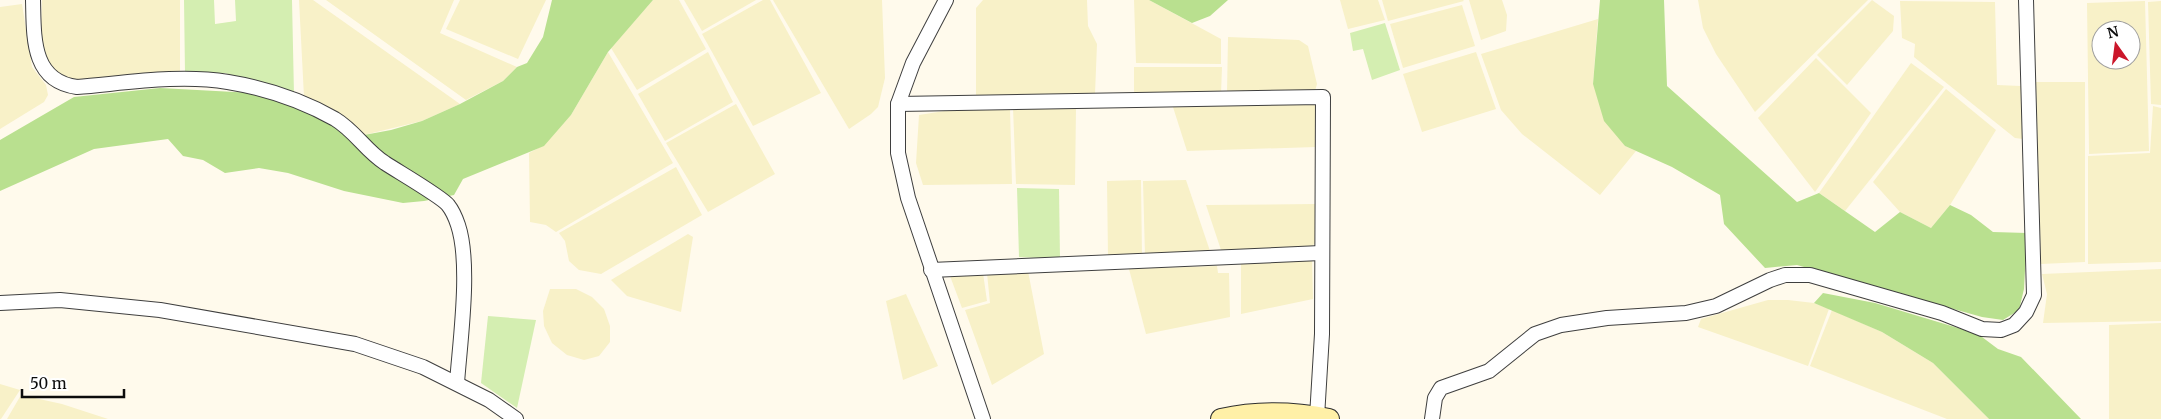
<svg xmlns="http://www.w3.org/2000/svg" width="2161" height="419" font-family="Merriweather,serif">
  <style>
    .farmland { fill: #f8f1c8; fill-rule: evenodd }
    .green { fill: #d4eeb1 }
    .forest { fill: #b9e08f }
    .lines { fill: none; stroke-linecap: round; stroke-linejoin: round }
    .minor-casing { stroke: #3f3f3f; stroke-width: 16 }
    .secondary-casing { stroke: #2e2e2e; stroke-width: 22 }
    .minor { stroke: #fff; stroke-width: 14 }
    .secondary { stroke: #fff0a7; stroke-width: 20 }
  </style>
  <rect width="100%" height="100%" fill="#fffaec"/>
  <g class="farmland">
    <polygon points="42,0 180,0 180,76 71,81 52,69 45,57 41,34"/>
    <polygon points="299,0 313,0 460,104 422,121 364,135 341,116 304,97"/>
    <polygon points="326,0 454,0 440,33 517,67 503,81 466,100"/>
    <polygon points="460,0 546,0 518,59 446,29"/>
    <polygon points="653,0 679,0 706,49 637,90 611,48"/>
    <polygon points="684,0 756,0 702,31"/>
    <polygon points="763,0 770,0 821,93 753,126 702,34"/>
    <polygon points="773,0 882,0 885,78 878,107 871,114 849,129"/>
    <polygon points="983,0 1087,0 1088,26 1097,44 1095,94 976,96 976,8"/>
    <polygon points="1134,0 1149,0 1221,39 1221,64 1136,63"/>
    <polygon points="1340,0 1378,0 1385,20 1348,29"/>
    <polygon points="1382,0 1463,0 1464,1 1388,21"/>
    <polygon points="1469,0 1502,0 1507,15 1506,31 1481,40"/>
    <polygon points="1698,0 1868,0 1755,112 1716,54 1703,28"/>
    <polygon points="1872,0 1894,16 1893,31 1847,85 1817,55"/>
    <polygon points="1900,1 1995,2 1997,85 2021,86 2023,139 2015,138 1914,57 1915,44 1902,38"/>
    <path d="M2145 1 2149 151 2089 154 2087 3ZM2101 30H2131V60H2101Z"/>
    <polygon points="2161,1 2161,105 2151,104 2148,2"/>
    <polygon points="22,4 32,67 46,85 48,95 44,102 0,129 0,7"/>
    <polygon points="1462,5 1475,46 1403,68 1390,24"/>
    <polygon points="1598,19 1593,84 1625,146 1636,151 1600,195 1522,134 1501,110 1481,54"/>
    <polygon points="1228,37 1299,40 1308,46 1317,84 1315,91 1227,93"/>
    <polygon points="608,52 673,163 556,232 546,225 530,222 529,153 544,145 571,115"/>
    <polygon points="708,52 733,102 665,141 638,94"/>
    <polygon points="1476,52 1496,109 1422,132 1403,74"/>
    <polygon points="1816,58 1871,113 1815,192 1758,118"/>
    <polygon points="1911,63 1944,87 1845,211 1819,193"/>
    <polygon points="1134,67 1222,67 1221,94 1134,94"/>
    <polygon points="2036,82 2085,82 2085,262 2041,264"/>
    <polygon points="1946,89 1996,130 1950,205 1931,228 1900,212 1873,182"/>
    <polygon points="1317,101 1316,147 1187,151 1172,104"/>
    <polygon points="736,104 775,174 708,212 666,143"/>
    <polygon points="2153,106 2161,108 2161,262 2088,264 2088,156 2150,153"/>
    <polygon points="1010,108 1012,184 923,185 916,163 919,115 957,109"/>
    <polygon points="1013,108 1076,108 1075,185 1016,184"/>
    <polygon points="676,167 702,215 601,274 579,270 569,261 565,241 559,233"/>
    <polygon points="1141,180 1142,257 1108,257 1107,181"/>
    <polygon points="1186,180 1211,254 1145,256 1143,181"/>
    <polygon points="1315,204 1316,243 1307,249 1222,253 1206,205"/>
    <polygon points="688,234 693,237 681,312 627,296 611,280"/>
    <polygon points="1312,259 1313,299 1241,314 1241,263"/>
    <polygon points="1217,266 1218,273 1229,273 1230,317 1146,334 1129,269"/>
    <polygon points="2161,269 2161,321 2043,323 2047,294 2042,274"/>
    <polygon points="1028,271 1044,354 992,385 965,310 990,303 987,273"/>
    <polygon points="983,273 987,301 962,308 950,276"/>
    <polygon points="550,289 576,289 592,297 604,309 610,326 610,342 599,356 584,360 567,355 552,343 544,326 543,311"/>
    <polygon points="906,294 938,366 903,380 886,301"/>
    <polygon points="1768,300 1788,300 1814,303 1829,309 1808,366 1698,327 1701,319"/>
    <polygon points="1832,310 1882,332 1933,363 1989,419 1947,419 1810,366"/>
    <polygon points="2161,323 2161,419 2109,419 2109,325"/>
    <polygon points="0,384 20,390 1,419 0,419"/>
    <polygon points="21,395 62,404 108,419 7,419"/>
  </g>
  <g class="green">
    <polygon points="184,0 214,0 215,24 236,21 235,0 292,0 294,95 225,73 185,73"/>
    <polygon points="1385,23 1400,70 1372,80 1363,49 1353,51 1350,33"/>
    <polygon points="1017,188 1059,189 1060,259 1019,257"/>
    <polygon points="488,316 536,320 517,408 481,383"/>
  </g>
  <g class="forest">
    <polygon points="552,0 653,0 608,52 571,115 544,146 463,179 454,195 424,201 403,203 344,191 288,173 259,168 225,173 203,160 183,156 168,139 94,149 0,191 0,140 74,97 160,88 253,93 303,110 349,134 364,135 391,130 422,121 460,104 503,81 517,67 527,63 543,37"/>
    <polygon points="1149,0 1228,0 1210,16 1192,23"/>
    <polygon points="1600,0 1664,0 1667,86 1797,202 1819,193 1875,232 1900,212 1931,228 1950,205 1971,215 1993,232 2027,233 2024,289 2019,310 2003,320 1982,317 1797,265 1765,268 1724,224 1720,195 1672,167 1625,146 1604,121 1593,84"/>
    <polygon points="1823,293 1875,303 1978,334 1998,349 2021,357 2081,419 1989,419 1933,363 1882,332 1814,303"/>
  </g>
  <g class="lines">
    <defs>
      <g id="minor">
        <path d="M33 0C34 36 31 81 77 87 126 83 179 74 228 82 264 88 303 101 335 119 355 131 366 151 385 163 397 171 442 197 448 205 452 210 456 219 458 225 471 264 460 341 457 383"/>
        <polyline points="946,0 913,63 898,104 898,153 908,198 983,419"/>
        <polyline points="898,104 1323,97 1322,334 1317,417"/>
        <polyline points="931,270 1321,253"/>
        <polyline points="0,303 60,300 160,310 355,344 423,367 489,400 516,419"/>
        <polyline points="1432,419 1435,398 1441,388 1489,371 1535,334 1561,325 1607,318 1686,313 1716,306 1770,280 1785,275 1810,275 1942,313 1982,329 2001,330 2014,325 2026,312 2034,295 2026,0"/>
      </g>
      <path id="secondary" d="M1221 419C1257 411 1294 412 1329 419"/>
    </defs>
    <use href="#minor" class="minor-casing"/>
    <use href="#secondary" class="secondary-casing"/>
    <use href="#minor" class="minor"/>
    <use href="#secondary" class="secondary"/>
  </g>
  <g transform="translate(2116 45) rotate(346)"><circle r="24" fill="#ffffff" stroke="#9e9e9e"/>
  <path d="M0-4L9 19L0 12L-9 19Z" fill="#cb162a"/>
  <text y="-8" font-size="14" font-weight="bold" text-anchor="middle" fill="#0c0c0c">N</text>
  </g>
  <path d="M22 389v8h102v-8" fill="none" stroke="#0c0c0c" stroke-width="2.5"/>
  <text x="30" y="389" font-size="15" fill="#0c0c0c" stroke="#ffffff" stroke-width="4" paint-order="stroke">50 m</text>
</svg>
